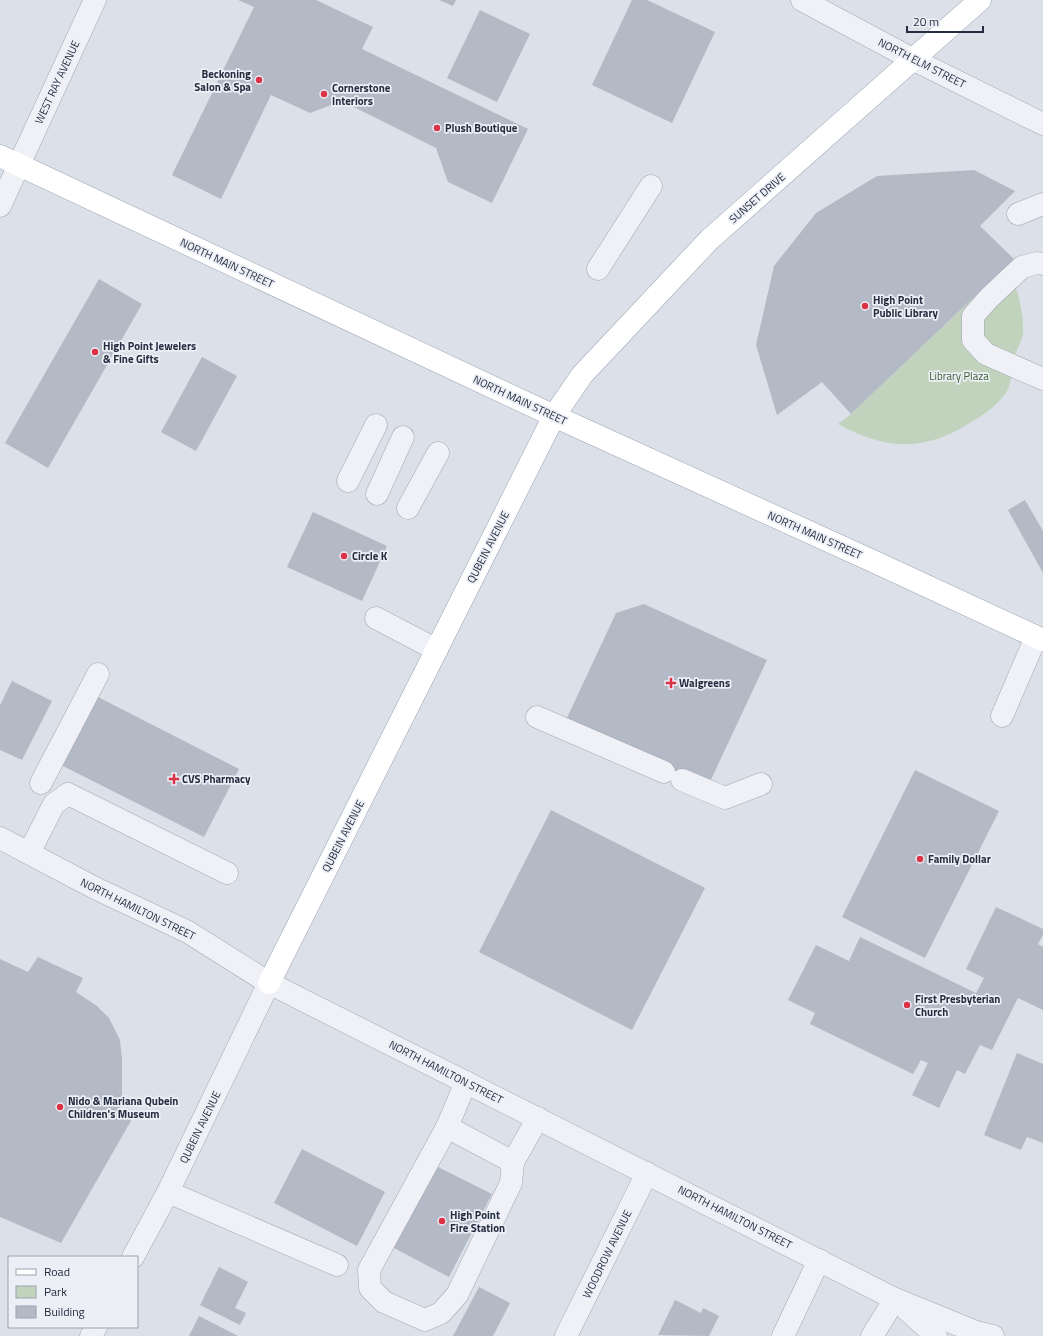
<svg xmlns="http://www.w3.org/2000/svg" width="1043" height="1336" font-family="'Titillium Web',sans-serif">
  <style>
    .green { fill: #c1d3bc }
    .building { fill: #b3b9c5 }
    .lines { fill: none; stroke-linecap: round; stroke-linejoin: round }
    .minor-casing { stroke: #a1a7b2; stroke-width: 23 }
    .major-casing { stroke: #9aa4b5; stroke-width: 23 }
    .minor { stroke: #eff1f6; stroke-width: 22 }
    .major { stroke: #fff; stroke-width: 22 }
    .poi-dot { fill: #dc3245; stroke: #eceff6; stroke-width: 1.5 }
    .labels { text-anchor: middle; stroke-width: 3.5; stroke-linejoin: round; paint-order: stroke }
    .street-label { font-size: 11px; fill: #242d40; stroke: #eceff6 }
    .poi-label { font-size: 11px; font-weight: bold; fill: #242d40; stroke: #eceff6; text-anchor: start }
    .park-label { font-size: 11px; fill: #375d30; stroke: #eceff6 }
  </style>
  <rect width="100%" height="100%" fill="#dce0e8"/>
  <path class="green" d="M1008 265C1016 287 1024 308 1023 333 1022 341 1016 350 1014 359 1012 370 1012 381 1007 391 999 404 985 414 973 421 926 452 887 451 838 424L851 414Z"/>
  <g class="building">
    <polygon points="238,0 316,0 373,27 362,49 528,129 492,203 448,182 436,148 342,101 310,113 271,95 221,199 172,175 254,7"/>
    <polygon points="439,0 456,0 453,6"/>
    <polygon points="632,0 647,0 715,32 672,123 592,85"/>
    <polygon points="480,10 530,34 497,102 447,78"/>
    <polygon points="974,170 1015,191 980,226 1014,259 851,414 822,382 777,415 756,345 774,266 816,213 877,176"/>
    <polygon points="99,279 142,304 48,468 5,443"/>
    <polygon points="202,357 237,376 196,451 161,432"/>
    <polygon points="1025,500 1043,531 1043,573 1008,510"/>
    <polygon points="313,512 387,546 362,601 287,567"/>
    <polygon points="644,604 767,660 708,786 566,720 616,613"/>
    <polygon points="12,681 52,701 22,760 0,750 0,705"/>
    <polygon points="94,695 239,769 204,837 59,764"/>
    <polygon points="915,770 999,811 925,958 842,917"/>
    <polygon points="551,810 705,888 632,1030 479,952"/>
    <polygon points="996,907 1043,929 1043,935 1038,944 1043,947 1043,1010 1018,998 992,1050 980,1045 965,1074 957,1070 939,1108 912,1095 928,1063 921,1060 913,1074 810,1024 815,1013 788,1000 816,945 849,961 860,937 976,993 984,978 966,969"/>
    <polygon points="38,957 83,978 76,992 97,1006 109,1018 120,1040 122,1060 122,1098 118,1115 132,1119 61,1243 0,1217 0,959 28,972"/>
    <polygon points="1017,1053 1043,1064 1043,1143 1027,1137 1021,1150 984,1135"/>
    <polygon points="302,1149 385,1192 357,1246 274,1203"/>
    <polygon points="434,1165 492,1194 449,1277 392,1247"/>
    <polygon points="219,1267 248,1282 235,1308 246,1313 240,1325 200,1305"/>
    <polygon points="479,1287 510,1303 493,1336 453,1336"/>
    <polygon points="675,1300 701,1313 703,1308 719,1316 709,1336 658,1335"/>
    <polygon points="199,1316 238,1336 189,1336"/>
  </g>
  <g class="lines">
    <defs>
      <g id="minor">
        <polyline points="802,0 914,60 1043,124"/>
        <polyline points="0,206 95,0"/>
        <polyline points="1018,214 1043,204"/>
        <polyline points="1043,264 1037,263 1022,267 989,298 973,316 973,340 986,354 1043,379"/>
        <polyline points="598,269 651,186"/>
        <polyline points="348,481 376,425"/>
        <polyline points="377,494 403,437"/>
        <polyline points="408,508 438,453"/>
        <polyline points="376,618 437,650"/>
        <polyline points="1002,716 1036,637"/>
        <polyline points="537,717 664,772"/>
        <polyline points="682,780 725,798 761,784"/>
        <polyline points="41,783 98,674"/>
        <polyline points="0,838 95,888 188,932 269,983 895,1299 976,1332 993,1336"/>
        <polyline points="29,853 54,804 68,794 227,873"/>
        <polyline points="466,1082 447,1127 513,1162 538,1118"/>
        <polyline points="447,1127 369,1270 370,1288 384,1302 425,1320 441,1313 457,1295 511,1183 513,1162"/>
        <polyline points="168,1192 337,1265"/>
        <polyline points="133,1257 168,1192 269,983"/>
        <polyline points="906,1309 936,1336"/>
        <polyline points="91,1336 96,1327"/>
        <polyline points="566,1336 647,1173"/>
        <polyline points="783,1336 819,1260"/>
        <polyline points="872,1336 895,1299"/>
      </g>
      <g id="major">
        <polyline points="0,156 554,416 877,563 1043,640"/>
        <polyline points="269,983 554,416 582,375 709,240 980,0"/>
      </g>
    </defs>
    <use href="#minor" class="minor-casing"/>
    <use href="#major" class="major-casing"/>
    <use href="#minor" class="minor"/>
    <use href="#major" class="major"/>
  </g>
  <g class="poi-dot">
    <circle cx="259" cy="80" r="4"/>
    <circle cx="324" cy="94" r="4"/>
    <circle cx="437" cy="128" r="4"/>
    <circle cx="865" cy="306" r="4"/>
    <circle cx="95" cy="352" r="4"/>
    <circle cx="344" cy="556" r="4"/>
    <path d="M669 677h4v4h4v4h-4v4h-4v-4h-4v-4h4z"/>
    <path d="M172 773h4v4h4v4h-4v4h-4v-4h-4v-4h4z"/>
    <circle cx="920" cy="859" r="4"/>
    <circle cx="907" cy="1005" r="4"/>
    <circle cx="60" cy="1107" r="4"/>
    <circle cx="442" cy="1221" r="4"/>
  </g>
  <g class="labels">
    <g class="street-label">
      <text transform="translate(922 63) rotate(27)" y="4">NORTH ELM STREET</text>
      <text transform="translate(57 82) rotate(-65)" y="4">WEST RAY AVENUE</text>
      <text transform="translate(757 198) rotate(-41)" y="4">SUNSET DRIVE</text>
      <text transform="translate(227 263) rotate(25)" y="4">NORTH MAIN STREET</text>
      <text transform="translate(520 400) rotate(25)" y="4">NORTH MAIN STREET</text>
      <text transform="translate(815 535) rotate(24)" y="4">NORTH MAIN STREET</text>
      <text transform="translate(488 547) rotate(-63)" y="4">QUBEIN AVENUE</text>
      <text transform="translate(343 836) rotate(-63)" y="4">QUBEIN AVENUE</text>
      <text transform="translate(138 909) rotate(26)" y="4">NORTH HAMILTON STREET</text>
      <text transform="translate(446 1072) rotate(27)" y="4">NORTH HAMILTON STREET</text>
      <text transform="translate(200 1127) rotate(-64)" y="4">QUBEIN AVENUE</text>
      <text transform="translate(735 1217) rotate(27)" y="4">NORTH HAMILTON STREET</text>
      <text transform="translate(607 1254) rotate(-64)" y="4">WOODROW AVENUE</text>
    </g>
    <g class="poi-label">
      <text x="251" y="78" text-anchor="end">Beckoning<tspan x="251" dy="13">Salon &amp; Spa</tspan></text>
      <text x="332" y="92">Cornerstone<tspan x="332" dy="13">Interiors</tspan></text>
      <text x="445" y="132">Plush Boutique</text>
      <text x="873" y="304">High Point<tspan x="873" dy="13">Public Library</tspan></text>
      <text x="103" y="350">High Point Jewelers<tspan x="103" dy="13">&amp; Fine Gifts</tspan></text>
      <text x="352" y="560">Circle K</text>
      <text x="679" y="687">Walgreens</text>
      <text x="182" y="783">CVS Pharmacy</text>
      <text x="928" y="863">Family Dollar</text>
      <text x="915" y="1003">First Presbyterian<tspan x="915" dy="13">Church</tspan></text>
      <text x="68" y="1105">Nido &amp; Mariana Qubein<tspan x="68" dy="13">Children's Museum</tspan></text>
      <text x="450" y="1219">High Point<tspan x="450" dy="13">Fire Station</tspan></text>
    </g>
    <g class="park-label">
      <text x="959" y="380">Library Plaza</text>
    </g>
  </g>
  <rect x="8" y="1256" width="130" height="72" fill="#eceff6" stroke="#9ca1ad"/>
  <rect x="16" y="1269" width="20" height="6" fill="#ffffff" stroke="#9ca1ad"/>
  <text x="44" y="1276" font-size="12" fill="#242d40">Road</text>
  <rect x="16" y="1286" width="20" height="12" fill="#c1d3bc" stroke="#9ca1ad"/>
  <text x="44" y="1296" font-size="12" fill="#242d40">Park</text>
  <rect x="16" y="1306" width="20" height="12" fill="#b3b9c5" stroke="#9ca1ad"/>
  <text x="44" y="1316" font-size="12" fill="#242d40">Building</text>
  <path d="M907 26v6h76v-6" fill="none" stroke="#242d40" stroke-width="2"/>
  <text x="913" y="26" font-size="12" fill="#242d40" stroke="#eceff6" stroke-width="3" paint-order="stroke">20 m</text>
</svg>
